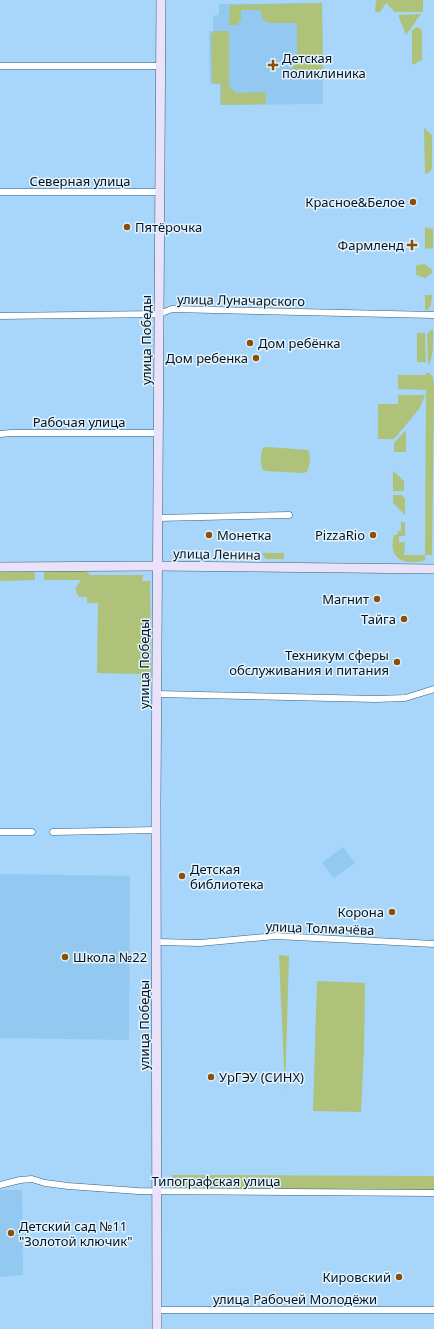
<svg xmlns="http://www.w3.org/2000/svg" width="434" height="1329" font-family="'Noto Sans',sans-serif">
  <style>
    .built { fill: #93c9f1 }
    .green { fill: #aec279 }
    .lines { fill: none; stroke-linecap: round; stroke-linejoin: round }
    .street-casing { stroke: #356180; stroke-width: 7 }
    .secondary-casing { stroke: #356180; stroke-width: 10 }
    .street { stroke: #fff; stroke-width: 6 }
    .secondary { stroke: #eae2f8; stroke-width: 9 }
    .poi-dot { fill: #8b4f0d; stroke: #e4f3fe; stroke-width: 1.5 }
    .labels { text-anchor: middle; stroke-width: 3; stroke-linejoin: round; paint-order: stroke }
    .poi-label { font-size: 13px; fill: #031420; stroke: #e4f3fe; text-anchor: end }
    .street-label { font-size: 13px; fill: #031420; stroke: #e4f3fe }
  </style>
  <rect width="100%" height="100%" fill="#a7d6fa"/>
  <g class="built">
    <polygon points="322,3 323,104 220,105 220,84 210,84 209,31 213,31 213,16 219,15 219,4"/>
    <polygon points="343,847 355,863 334,878 322,863"/>
    <polygon points="0,874 130,876 129,1040 0,1038"/>
    <polygon points="0,1190 22,1190 23,1275 0,1277"/>
  </g>
  <g class="green">
    <polygon points="376,0 423,0 423,12 395,12 386,3 380,12 375,12"/>
    <polygon points="322,3 323,70 290,70 297,63 297,23 267,23 263,19 260,10 241,10 241,19 237,25 229,25 230,5"/>
    <polygon points="421,14 406,35 398,15"/>
    <polygon points="417,27 422,30 422,60 412,65 412,30"/>
    <polygon points="215,31 229,31 229,86 236,93 265,92 266,104 221,105 221,84 212,83 211,33 215,33"/>
    <polygon points="424,128 432,135 432,168 430,172 425,174"/>
    <polygon points="425,227 433,229 433,248 425,249"/>
    <polygon points="425,264 432,270 432,273 425,278 416,275 416,267 417,265"/>
    <polygon points="425,295 432,295 431,305 428,310 425,310"/>
    <path d="M432 329 433 330C433 340 434 359 428 365L427 334Z"/>
    <polygon points="417,333 425,333 426,362 417,362"/>
    <path d="M426 373H430L433 378 434 388 432 555H425V560C421 562 417 562 412 562 394 562 390 550 394 535H397L398 531H401V522H405V536H399V542H405L404 555H425L426 390 398 389V375H426Z"/>
    <polygon points="398,395 425,395 420,408 394,439 378,439 378,404 398,404"/>
    <polygon points="405,431 406,432 406,452 394,452 394,443"/>
    <path d="M268 447 308 450C311 455 310 466 307 472L303 473 266 471 263 470C260 464 260 454 263 448Z"/>
    <polygon points="393,471 404,481 404,491 393,491"/>
    <polygon points="393,495 402,495 405,499 405,515 393,503"/>
    <polygon points="173,552 192,552 192,556 190,558 173,557"/>
    <polygon points="262,553 284,553 284,559 267,559 265,558"/>
    <polygon points="0,570 33,571 35,574 35,580 0,581"/>
    <path d="M47 570H84L91 575H143L142 581H150L151 682 140 687V674L97 673 98 603H87V597H79C73 588 76 588 81 580H44V573Z"/>
    <polygon points="279,955 289,956 285,1090"/>
    <polygon points="317,981 365,983 364,1049 361,1112 313,1111"/>
    <polygon points="172,1175 434,1176 434,1193 172,1192"/>
  </g>
  <g class="lines">
    <defs>
      <g id="street">
        <polyline points="0,66 160,66"/>
        <polyline points="0,192 159,192"/>
        <polyline points="0,316 159,314 172,309 434,315"/>
        <polyline points="0,434 11,433 158,433"/>
        <polyline points="158,518 289,515"/>
        <polyline points="157,694 376,699 405,698 434,689"/>
        <polyline points="0,832 32,832"/>
        <polyline points="53,832 156,830"/>
        <polyline points="157,942 200,943 276,936 434,944"/>
        <polyline points="0,1185 20,1180 32,1179 45,1183 68,1186 138,1191 434,1193"/>
        <polyline points="157,1310 434,1310"/>
      </g>
      <g id="secondary">
        <polyline points="0,567 158,566 434,569"/>
        <polyline points="157,1329 156,805 161,0"/>
      </g>
    </defs>
    <use href="#street" class="street-casing"/>
    <use href="#secondary" class="secondary-casing"/>
    <use href="#street" class="street"/>
    <use href="#secondary" class="secondary"/>
  </g>
  <g class="poi-dot">
    <path d="M271 59h4v4h4v4h-4v4h-4v-4h-4v-4h4z"/>
    <circle cx="413" cy="202" r="4"/>
    <circle cx="127" cy="227" r="4"/>
    <path d="M410 239h4v4h4v4h-4v4h-4v-4h-4v-4h4z"/>
    <circle cx="250" cy="343" r="4"/>
    <circle cx="256" cy="358" r="4"/>
    <circle cx="209" cy="535" r="4"/>
    <circle cx="373" cy="535" r="4"/>
    <circle cx="377" cy="599" r="4"/>
    <circle cx="404" cy="619" r="4"/>
    <circle cx="397" cy="662" r="4"/>
    <circle cx="182" cy="876" r="4"/>
    <circle cx="392" cy="912" r="4"/>
    <circle cx="65" cy="957" r="4"/>
    <circle cx="211" cy="1077" r="4"/>
    <circle cx="11" cy="1233" r="4"/>
    <circle cx="399" cy="1277" r="4"/>
  </g>
  <g class="labels">
    <g class="poi-label">
      <text x="282" y="63" text-anchor="start">Детская<tspan x="282" dy="15">поликлиника</tspan></text>
      <text x="405" y="207">Красное&amp;Белое</text>
      <text x="135" y="232" text-anchor="start">Пятёрочка</text>
      <text x="404" y="250">Фармленд</text>
      <text x="258" y="348" text-anchor="start">Дом ребёнка</text>
      <text x="248" y="363">Дом ребенка</text>
      <text x="217" y="540" text-anchor="start">Монетка</text>
      <text x="365" y="540">PizzaRio</text>
      <text x="369" y="604">Магнит</text>
      <text x="396" y="624">Тайга</text>
      <text x="389" y="660">Техникум сферы<tspan x="389" dy="15">обслуживания и питания</tspan></text>
      <text x="190" y="874" text-anchor="start">Детская<tspan x="190" dy="15">библиотека</tspan></text>
      <text x="384" y="917">Корона</text>
      <text x="73" y="962" text-anchor="start">Школа №22</text>
      <text x="219" y="1082" text-anchor="start">УрГЭУ (СИНХ)</text>
      <text x="19" y="1231" text-anchor="start">Детский сад №11<tspan x="19" dy="15">"Золотой ключик"</tspan></text>
      <text x="391" y="1282">Кировский</text>
    </g>
    <g class="street-label">
      <text x="80" y="186">Северная улица</text>
      <text transform="translate(241 300) rotate(1)" y="5">улица Луначарского</text>
      <text transform="translate(146 340) rotate(-90)" y="5">улица Победы</text>
      <text x="79" y="427">Рабочая улица</text>
      <text transform="translate(217 554) rotate(1)" y="5">улица Ленина</text>
      <text transform="translate(144 664) rotate(-90)" y="5">улица Победы</text>
      <text transform="translate(320 928) rotate(2)" y="5">улица Толмачёва</text>
      <text transform="translate(144 1025) rotate(-90)" y="5">улица Победы</text>
      <text x="216" y="1186">Типографская улица</text>
      <text x="295" y="1304">улица Рабочей Молодёжи</text>
    </g>
  </g>
</svg>
